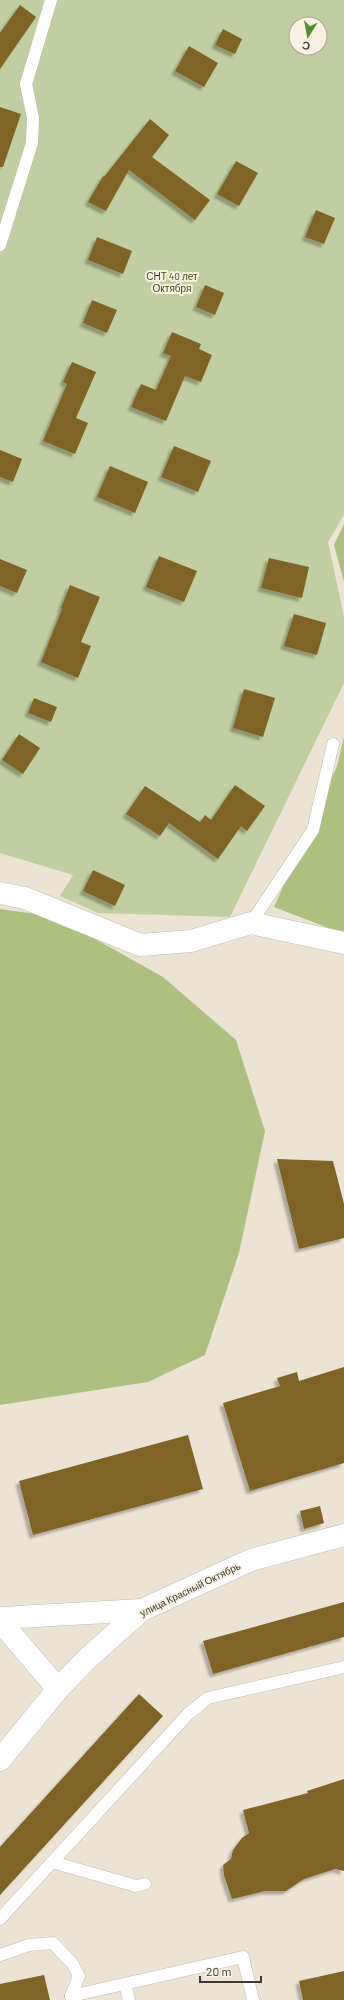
<svg xmlns="http://www.w3.org/2000/svg" width="344" height="2000" font-family="Barlow,sans-serif">
  <style>
    .green { fill: #c0cea1; fill-rule: evenodd }
    .forest { fill: #adc080 }
    .building { fill: #806325; filter: url(#shadow) }
    .lines { fill: none; stroke-linecap: round; stroke-linejoin: round }
    .service-casing { stroke: #c1b9ab; stroke-width: 13 }
    .minor-casing { stroke: #c1b9ab; stroke-width: 23 }
    .service { stroke: #fff; stroke-width: 12 }
    .minor { stroke: #fff; stroke-width: 22 }
    .labels { text-anchor: middle; stroke-width: 4; stroke-linejoin: round; paint-order: stroke }
    .park-label { font-size: 10px; fill: #3c4719; stroke: #f9f1e2 }
    .street-label { font-size: 10px; fill: #3d3a35; stroke: #f9f1e2 }
  </style>
  <defs>
    <filter id="shadow"><feDropShadow dx="-3.5" dy="3.5" stdDeviation="1" flood-color="#0004"/></filter>
  </defs>
  <rect width="100%" height="100%" fill="#ebe4d5"/>
  <path class="green" d="M0 0H344V515L328 542 344 617V683L230 917 98 913 60 896 73 875 0 853ZM296 24H320V48H296Z"/>
  <g class="forest">
    <polygon points="344,524 344,582 334,545"/>
    <polygon points="344,737 344,934 274,907 337,766"/>
    <polygon points="0,909 56,917 163,977 236,1040 265,1131 239,1253 205,1355 148,1382 0,1405"/>
  </g>
  <g class="building">
    <polygon points="20,5 36,17 0,69 0,33"/>
    <polygon points="223,29 242,39 235,54 215,45"/>
    <polygon points="189,46 218,63 204,87 175,71"/>
    <polygon points="0,107 21,114 3,167 0,167"/>
    <polygon points="150,119 169,135 152,157 210,200 195,220 129,170 106,211 88,202 103,176 104,177"/>
    <polygon points="236,161 258,173 239,206 217,194"/>
    <polygon points="316,210 335,218 324,244 305,237"/>
    <polygon points="97,237 132,251 123,274 88,260"/>
    <polygon points="205,285 224,293 215,315 196,307"/>
    <polygon points="92,300 117,310 107,333 83,323"/>
    <polygon points="172,332 201,344 199,349 212,355 201,382 185,376 166,421 131,407 141,384 156,390 171,356 163,353"/>
    <polygon points="72,362 96,372 76,418 88,423 75,454 43,441 67,384 63,382"/>
    <polygon points="174,446 211,461 198,492 161,477"/>
    <polygon points="0,450 22,459 13,482 0,477"/>
    <polygon points="110,466 148,482 135,513 97,497"/>
    <polygon points="159,556 197,571 184,602 146,587"/>
    <polygon points="269,558 309,567 302,598 261,588"/>
    <polygon points="0,559 27,570 17,593 0,586"/>
    <polygon points="70,585 100,597 81,642 91,646 78,678 41,662 62,609 61,608"/>
    <polygon points="294,614 326,623 317,655 284,646"/>
    <polygon points="244,689 275,698 263,737 233,728"/>
    <polygon points="34,698 57,707 51,722 28,713"/>
    <polygon points="19,734 40,748 23,774 2,760"/>
    <polygon points="235,785 265,806 247,831 241,826 218,859 169,823 160,836 126,814 145,786 200,822 205,815 211,820"/>
    <polygon points="93,870 125,885 115,906 83,891"/>
    <polygon points="277,1159 333,1161 344,1204 344,1238 299,1249"/>
    <polygon points="344,1367 344,1463 250,1491 223,1403 280,1386 277,1378 297,1372 299,1381"/>
    <polygon points="188,1435 203,1489 33,1535 19,1481"/>
    <polygon points="320,1506 324,1523 304,1529 300,1511"/>
    <polygon points="344,1602 344,1637 213,1674 203,1641"/>
    <polygon points="139,1694 163,1716 0,1895 0,1847"/>
    <polygon points="344,1779 344,1871 335,1869 304,1879 286,1891 265,1891 232,1899 224,1875 223,1865 231,1859 233,1850 242,1838 249,1833 243,1810 308,1793 307,1791"/>
    <polygon points="344,1971 344,2000 303,2000 299,1981"/>
    <polygon points="44,1975 50,2000 0,2000 0,1984"/>
  </g>
  <g class="lines">
    <defs>
      <g id="service">
        <polyline points="0,245 32,143 33,118 26,84 51,0"/>
        <polyline points="251,923 313,830 333,744"/>
        <polyline points="52,1862 136,1886 145,1884"/>
        <polyline points="0,1919 188,1714 208,1698 344,1667"/>
        <polyline points="0,1955 29,1945 53,1943 72,1963 79,1976 71,1996 72,2000"/>
        <polyline points="125,1984 129,2000"/>
        <polyline points="71,1996 243,1957 253,2000"/>
      </g>
      <g id="minor">
        <polyline points="0,893 25,898 140,945 191,941 251,923 344,943"/>
        <polyline points="0,1618 142,1610"/>
        <polyline points="0,1621 58,1689"/>
        <polyline points="0,1760 58,1689 89,1657 142,1610 251,1560 344,1535"/>
      </g>
    </defs>
    <use href="#service" class="service-casing"/>
    <use href="#minor" class="minor-casing"/>
    <use href="#service" class="service"/>
    <use href="#minor" class="minor"/>
  </g>
  <g class="labels">
    <g class="park-label">
      <text x="172" y="280">СНТ 40 лет<tspan x="172" dy="12">Октября</tspan></text>
    </g>
    <g class="street-label">
      <text transform="translate(190 1589) rotate(-26)" y="4">улица Красный Октябрь</text>
    </g>
  </g>
  <g transform="translate(308 36) rotate(191)"><circle r="19" fill="#f9f1e2" stroke="#aea89d"/>
  <path d="M0-3L7 15L0 10L-7 15Z" fill="#508f30"/>
  <text y="-6" font-size="11" font-weight="bold" text-anchor="middle" fill="#3d3a35">С</text>
  </g>
  <path d="M200 1976v6h61v-6" fill="none" stroke="#3d3a35" stroke-width="2"/>
  <text x="206" y="1976" font-size="12" fill="#3d3a35" stroke="#f9f1e2" stroke-width="3" paint-order="stroke">20 m</text>
</svg>
